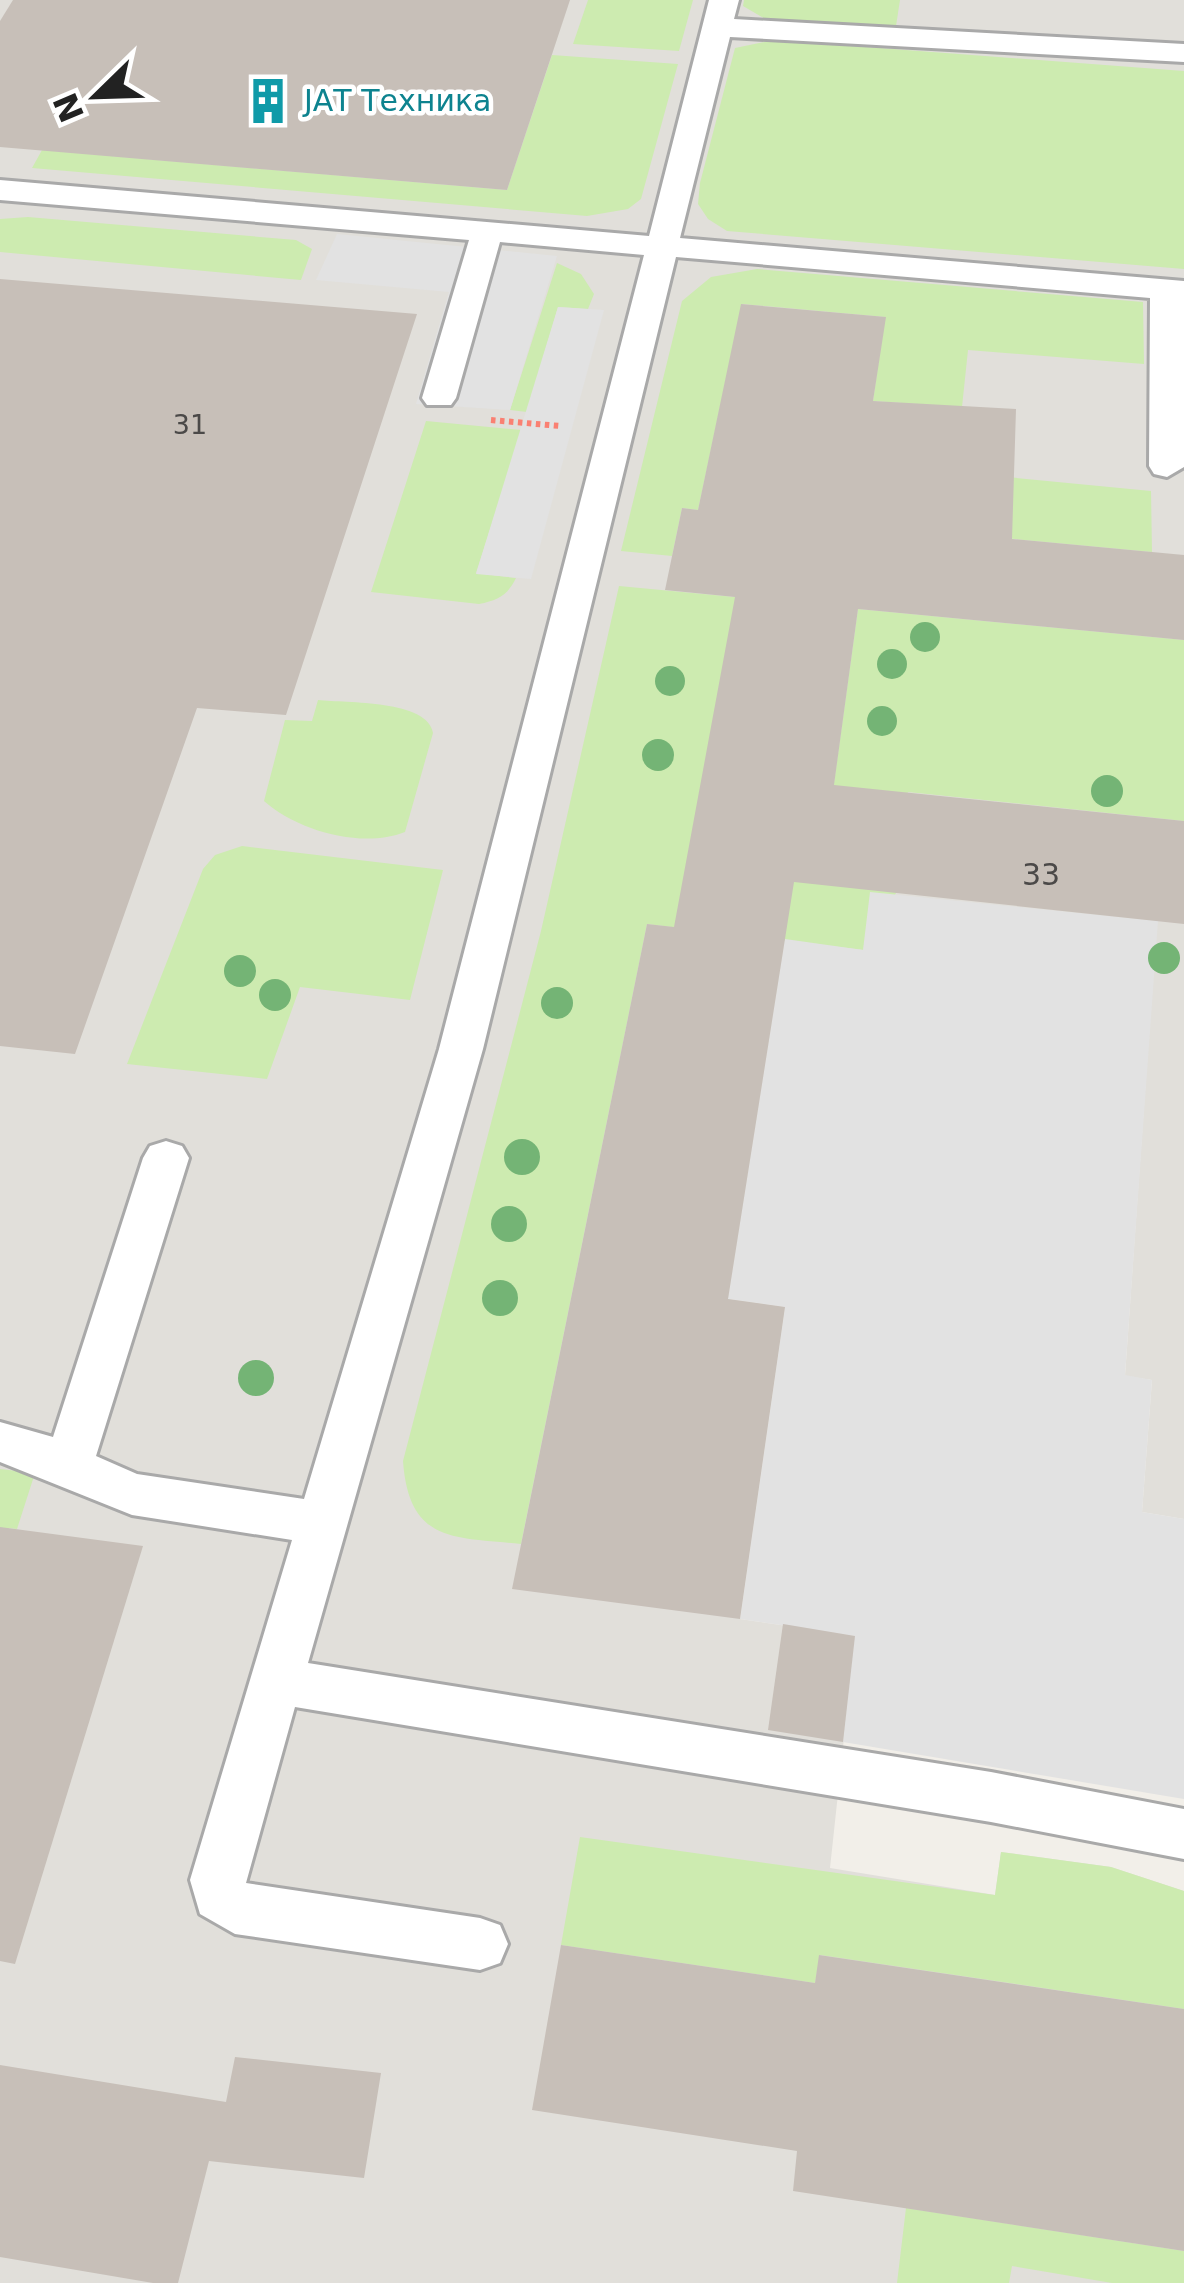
<svg xmlns="http://www.w3.org/2000/svg" width="1184" height="2283" font-family="'DejaVu Sans',sans-serif">
  <style>
    .airport { fill: #e1dfda }
    .grass { fill: #cdebb0 }
    .parking { fill: #e2e2e2 }
    .building { fill: #c7bfb8 }
    .lines { fill: none; stroke-linecap: round; stroke-linejoin: round }
    .service-casing { stroke: #a9a9a9; stroke-width: 6 }
    .path { stroke: #fa8072; stroke-width: 6; stroke-dasharray: 4.5 4.5; stroke-linecap: butt }
    .service { fill: #fff; fill-rule: evenodd }
    .tree { fill: #74b475 }
    .labels { text-anchor: middle; stroke-width: 9; stroke-linejoin: round; paint-order: stroke }
    .far-number-label { font-size: 27px; fill: #4b4948 }
    .far-culture-label { font-size: 30px; fill: #0d838f; stroke: #fff; text-anchor: start }
    .number-label { font-size: 30px; fill: #4b4948 }
  </style>
  <rect width="100%" height="100%" fill="#f2efe9"/>
  <polygon class="airport" points="0,0 1184,0 1184,1519 1142,1512 1152,1380 1125,1376 1157,921 729,1299 785,1307 740,1619 855,1636 830,1868 995,1895 1001,1852 1111,1867 1184,1891 1184,2283 0,2283"/>
  <g class="grass">
    <polygon points="588,0 693,0 679,51 573,44"/>
    <polygon points="744,0 900,0 896,26 767,20 743,6"/>
    <polygon points="774,40 1184,71 1184,269 727,231 708,219 698,204 700,183 735,48"/>
    <polygon points="552,55 678,64 641,199 628,209 587,216 32,168 42,150 507,190"/>
    <polygon points="28,217 296,240 312,249 301,280 0,252 0,219"/>
    <polygon points="557,263 581,274 594,294 588,309 558,307 527,412 510,410"/>
    <polygon points="757,269 1143,302 1144,364 968,350 962,407 873,401 885,317 742,304 698,510 682,508 672,556 621,551 682,301 711,277"/>
    <path d="M426 421 522 430 476 573 516 578C507 596 498 600 479 604L371 592Z"/>
    <polygon points="863,463 1151,491 1152,552 855,524"/>
    <path d="M619 586 735 597 825 848 858 609 1184 640V821L908 792 896 893 864 950 647 924 521 1544C453 1537 409 1543 403 1461L541 931Z"/>
    <path d="M318 700C347 703 428 700 433 733L405 832C362 849 298 831 264 801L285 720 312 721Z"/>
    <polygon points="242,846 443,870 410,1000 300,987 267,1079 127,1064 203,869 215,855"/>
    <polygon points="0,1469 35,1473 17,1529 9,1528 0,1553"/>
    <polygon points="580,1837 995,1895 1001,1852 1111,1867 1184,1891 1184,2009 820,1955 815,1983 561,1945"/>
    <polygon points="906,2208 1184,2251 1184,2283 1112,2283 1012,2266 1009,2283 897,2283"/>
  </g>
  <g class="parking">
    <polygon points="337,234 557,256 510,410 416,404 449,292 316,280"/>
    <polygon points="558,307 604,310 531,579 476,574"/>
    <polygon points="870,892 1158,921 1125,1375 1152,1380 1142,1512 1184,1519 1184,1799 843,1742 854,1636 740,1619 785,1307 728,1299 785,939 863,950"/>
  </g>
  <g class="building">
    <polygon points="13,0 570,0 507,190 0,147 0,21"/>
    <polygon points="0,279 417,314 286,715 197,708 75,1054 0,1046"/>
    <polygon points="741,304 886,317 873,401 1016,409 1012,539 1184,555 1184,640 858,609 834,785 1184,821 1184,924 794,882 728,1299 785,1307 740,1619 512,1589 647,924 674,927 735,597 665,590 682,508 698,510"/>
    <polygon points="0,1527 143,1546 15,1964 0,1961"/>
    <polygon points="783,1624 855,1636 843,1742 768,1730"/>
    <polygon points="561,1945 815,1983 819,1955 1184,2009 1184,2251 793,2191 797,2151 532,2110"/>
    <polygon points="235,2057 381,2073 364,2178 209,2161 178,2283 153,2283 0,2257 0,2065 226,2102"/>
  </g>
  <g class="lines">
    <defs>
      <polygon id="service" points="709,0 739,0 734,19 1184,44 1184,62 730,37 680,238 1184,281 1184,467 1167,477 1154,474 1149,466 1150,298 676,257 483,1049 308,1663 991,1772 1184,1809 1184,1859 991,1822 295,1707 246,1883 480,1918 500,1925 508,1944 500,1963 480,1970 235,1934 200,1914 190,1880 292,1540 132,1515 0,1462 0,1422 53,1437 143,1158 150,1146 166,1141 182,1146 189,1158 96,1456 137,1474 304,1499 439,1049 644,255 500,242 456,398 451,405 427,405 422,398 469,240 0,200 0,180 649,236"/>
    </defs>
    <use href="#service" class="service-casing"/>
    <polyline class="path" points="491,420 560,426"/>
    <use href="#service" class="service"/>
  </g>
  <g class="tree">
    <circle cx="925" cy="637" r="15"/>
    <circle cx="892" cy="664" r="15"/>
    <circle cx="670" cy="681" r="15"/>
    <circle cx="882" cy="721" r="15"/>
    <circle cx="658" cy="755" r="16"/>
    <circle cx="1107" cy="791" r="16"/>
    <circle cx="1164" cy="958" r="16"/>
    <circle cx="240" cy="971" r="16"/>
    <circle cx="275" cy="995" r="16"/>
    <circle cx="557" cy="1003" r="16"/>
    <circle cx="522" cy="1157" r="18"/>
    <circle cx="509" cy="1224" r="18"/>
    <circle cx="500" cy="1298" r="18"/>
    <circle cx="256" cy="1378" r="18"/>
  </g>
  <defs>
    <symbol id="building-bare" viewBox="-9 -9 18 18"><path d="M-4-6H4V6H1V3H-1V6H-4ZM-2.5-4.3h1.7v1.8h-1.7ZM.8-4.3h1.7v1.8H.8ZM-2.5-1h1.7V.8h-1.7ZM.8-1h1.7V.8H.8Z" fill="#0f9aa8" stroke="#fff" stroke-width="2.5" paint-order="stroke"/></symbol>
  </defs>
  <g fill-rule="evenodd">
    <use href="#building-bare" x="235" y="68" width="66" height="66"/>
  </g>
  <g class="labels">
    <g class="far-number-label">
      <text x="190" y="434">31</text>
    </g>
    <g class="far-culture-label">
      <text x="304" y="111">ЈАТ Техника</text>
    </g>
    <g class="number-label">
      <text x="1041" y="885">33</text>
    </g>
  </g>
  <g transform="translate(96 96) rotate(247)" stroke="#ffffff" stroke-width="9" paint-order="stroke">
  <path d="M0-9L21 45L0 30L-21 45Z" fill="#222222"/>
  <text y="-18" font-size="33" font-weight="bold" text-anchor="middle" fill="#222222">N</text>
  </g>
</svg>
